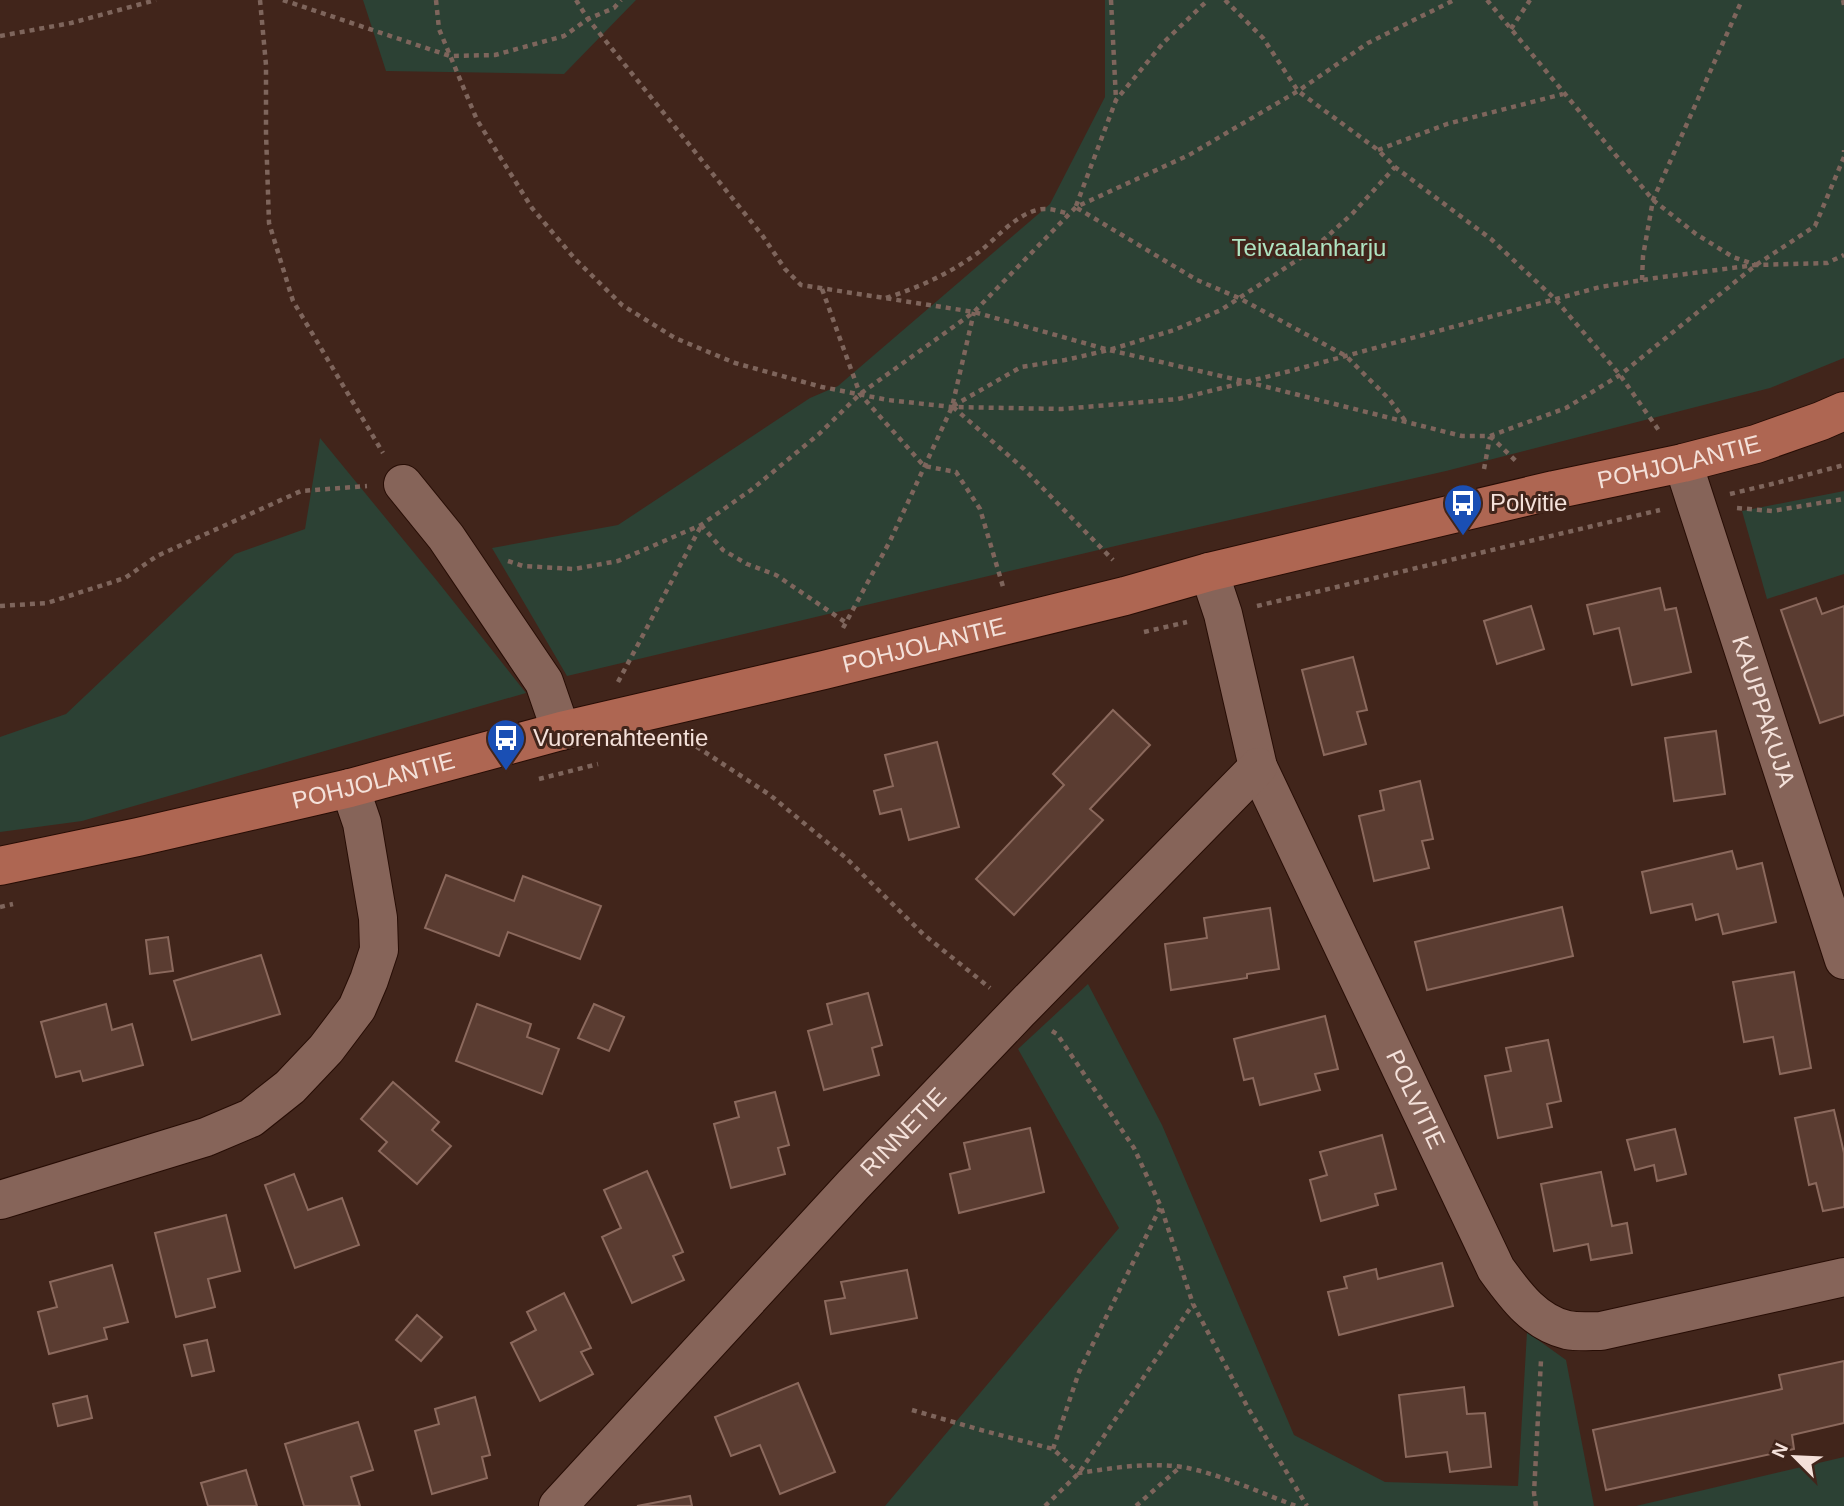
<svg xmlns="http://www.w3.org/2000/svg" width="1844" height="1506" font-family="Arial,sans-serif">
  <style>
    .green { fill: #2c4134 }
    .building { fill: #5a3c31; stroke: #8b695d; stroke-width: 2 }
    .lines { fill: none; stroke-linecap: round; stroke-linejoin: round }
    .minor-casing { stroke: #270d05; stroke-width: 40 }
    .major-casing { stroke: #270d05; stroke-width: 40 }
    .path { stroke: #7e655c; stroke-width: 4.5; stroke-dasharray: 5 5; stroke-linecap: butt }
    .minor { stroke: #866459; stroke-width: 38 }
    .major { stroke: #ae6652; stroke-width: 38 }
    .labels { text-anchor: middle; stroke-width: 6; stroke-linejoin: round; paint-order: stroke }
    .park-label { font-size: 24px; fill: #afe4c2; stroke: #41251b }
    .street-label { font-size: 24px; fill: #f4e1da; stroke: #41251b }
    .poi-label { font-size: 24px; fill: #f4e1da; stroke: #41251b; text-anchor: start }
  </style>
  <rect width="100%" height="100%" fill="#41251b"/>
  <g class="green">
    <polygon points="363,0 636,0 564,74 386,71"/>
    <polygon points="1105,0 1844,0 1844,358 1770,388 1446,471 1128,543 567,676 492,548 618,525 810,398 838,386 1050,204 1105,97"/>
    <polygon points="320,438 438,582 526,693 82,821 0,832 0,737 66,714 235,554 305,529"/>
    <polygon points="1844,491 1844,574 1767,599 1742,511"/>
    <polygon points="1088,984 1162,1125 1294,1435 1385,1482 1518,1486 1527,1332 1566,1360 1594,1506 885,1506 1119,1228 1018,1049"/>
    <polygon points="1844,1457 1844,1506 1636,1506"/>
  </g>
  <g class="building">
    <polygon points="1660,588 1665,610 1676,608 1691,672 1632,685 1619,628 1594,634 1587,605"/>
    <polygon points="1816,598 1822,614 1844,606 1844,715 1820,723 1781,610"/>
    <polygon points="1531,606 1544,649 1497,664 1484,621"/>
    <polygon points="1353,657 1367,710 1357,712 1366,744 1324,755 1302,670"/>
    <polygon points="1113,710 1150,745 1090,809 1103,820 1014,915 976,879 1064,785 1053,774"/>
    <polygon points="1716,731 1725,794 1674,801 1665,738"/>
    <polygon points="937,742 959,827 909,840 901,809 880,814 874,791 893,786 885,755"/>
    <polygon points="1420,781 1433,839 1422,841 1429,868 1374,881 1359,816 1384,810 1380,791"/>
    <polygon points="1732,851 1737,869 1762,863 1776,922 1723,934 1718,914 1696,920 1692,904 1651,913 1642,872"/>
    <polygon points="446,875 514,901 523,876 601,906 580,959 508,932 499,956 425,928"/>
    <polygon points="1562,907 1573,956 1427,990 1415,942"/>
    <polygon points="1270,908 1279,969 1247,974 1247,978 1171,990 1165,944 1207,938 1204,918"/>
    <polygon points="168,937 173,971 150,974 146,940"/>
    <polygon points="261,955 280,1014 192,1040 174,981"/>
    <polygon points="1794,972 1811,1068 1780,1074 1773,1037 1744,1042 1733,982"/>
    <polygon points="868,993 882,1045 872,1048 879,1075 824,1090 808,1031 832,1024 827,1004"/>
    <polygon points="106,1004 112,1030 132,1024 143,1065 83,1081 80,1071 56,1077 41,1022"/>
    <polygon points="477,1004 531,1024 527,1037 559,1049 542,1094 456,1061"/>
    <polygon points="594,1004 624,1017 609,1051 578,1038"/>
    <polygon points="1325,1016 1338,1069 1315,1074 1320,1090 1260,1105 1253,1078 1244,1080 1234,1039"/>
    <polygon points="1548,1040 1561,1101 1547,1104 1552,1127 1498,1138 1485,1076 1511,1071 1506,1048"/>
    <polygon points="393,1082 439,1122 432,1130 451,1146 417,1184 379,1151 387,1142 361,1119"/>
    <polygon points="775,1092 789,1145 778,1148 785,1174 731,1188 714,1124 739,1117 735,1102"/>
    <polygon points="1834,1110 1844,1153 1844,1207 1823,1211 1816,1183 1809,1185 1795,1118"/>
    <polygon points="1030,1128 1044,1192 959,1213 950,1174 970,1169 964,1143"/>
    <polygon points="1675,1129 1686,1174 1657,1181 1654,1165 1635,1170 1627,1140"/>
    <polygon points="1382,1135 1396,1189 1375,1194 1378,1205 1321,1221 1310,1180 1327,1175 1320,1152"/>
    <polygon points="647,1171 683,1252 673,1256 684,1280 632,1303 602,1237 621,1228 604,1190"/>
    <polygon points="1601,1172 1612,1226 1627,1223 1632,1253 1591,1260 1588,1244 1554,1251 1541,1184"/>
    <polygon points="294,1174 308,1210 342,1198 359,1245 295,1268 265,1185"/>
    <polygon points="226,1215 240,1271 208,1279 215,1307 176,1317 155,1233"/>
    <polygon points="1442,1263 1453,1306 1339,1335 1328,1292 1347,1288 1344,1277 1376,1269 1378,1279"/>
    <polygon points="112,1265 128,1322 104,1328 107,1339 49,1354 38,1312 57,1307 50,1282"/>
    <polygon points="907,1270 917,1318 831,1334 825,1301 845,1298 841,1282"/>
    <polygon points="564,1293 591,1348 581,1352 593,1374 540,1401 511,1343 536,1330 527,1312"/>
    <polygon points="417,1315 442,1337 421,1361 396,1340"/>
    <polygon points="207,1340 214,1371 192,1376 184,1345"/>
    <polygon points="1844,1361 1844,1423 1792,1435 1794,1449 1606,1490 1593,1430 1782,1389 1779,1375"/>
    <polygon points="798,1383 835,1472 780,1494 760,1445 731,1456 715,1417"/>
    <polygon points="1464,1387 1467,1414 1485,1413 1491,1467 1450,1472 1447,1452 1406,1457 1399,1395"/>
    <polygon points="87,1396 92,1418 58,1426 53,1404"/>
    <polygon points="475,1397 490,1455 482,1457 487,1478 432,1494 415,1431 439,1424 435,1409"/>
    <polygon points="358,1422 373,1470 351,1477 360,1506 304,1506 285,1444"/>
    <polygon points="246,1470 257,1506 208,1506 201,1483"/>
    <polygon points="690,1496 692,1506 637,1506"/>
  </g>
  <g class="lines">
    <defs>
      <g id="minor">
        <path id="s1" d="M1683 463 1844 960"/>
        <polyline points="403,484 446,537 544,682 561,731"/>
        <path id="s2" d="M1209 572 1223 614 1258 767 1496 1269C1515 1295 1534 1322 1567 1330 1577 1332 1590 1331 1601 1331L1844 1277"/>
        <polyline points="0,1200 206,1137 251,1118 290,1087 326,1049 357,1008 369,980 379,950 378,918 362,823 350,788"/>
        <path id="s3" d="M558 1506 853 1185 1019 1011 1258 767"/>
      </g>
      <g id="major">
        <path id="s4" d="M0 866 138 837 350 788 561 731 824 670 1125 596 1209 572 1554 490 1683 463 1756 444 1821 421 1844 411"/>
      </g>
    </defs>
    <use href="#minor" class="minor-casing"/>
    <use href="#major" class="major-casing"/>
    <g class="path">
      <polyline points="260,0 266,65 266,133 269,223 293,301 383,453"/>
      <polyline points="283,0 450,56 495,55 564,36 588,19 614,8 621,0"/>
      <polyline points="436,0 439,29 477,120 532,208 575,259 622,305 675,338 735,363 822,387 888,400 952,407 1062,409 1178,399 1294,370 1600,287 1655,278 1755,265"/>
      <polyline points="576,0 588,19 762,235 785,269 801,285 974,312 1109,350 1247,382 1462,436 1490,436 1566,408 1620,375 1756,265 1815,226 1844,157 1844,150"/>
      <polyline points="1111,0 1116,100"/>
      <polyline points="1225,0 1263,38 1298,91 1378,150 1395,167 1491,239 1555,299 1620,375 1660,432"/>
      <polyline points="1487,0 1653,200 1696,234 1733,257 1756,265 1827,263 1844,255"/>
      <polyline points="1843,0 1844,5"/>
      <polyline points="1511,29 1530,0"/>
      <polyline points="0,36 71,23 156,0"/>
      <polyline points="1378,150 1447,124 1563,94"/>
      <polyline points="1076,206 1116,100 1164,42 1208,0"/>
      <polyline points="1077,208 1197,280 1239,298 1346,356 1390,400 1406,422"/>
      <polyline points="1642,280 1643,256 1653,200 1742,0"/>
      <polyline points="822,289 860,394 924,466 956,472 980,509 1004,590"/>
      <path d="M886 298C920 287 951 273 979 252 997 238 1014 216 1037 210 1047 207 1059 211 1069 214"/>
      <polyline points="953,406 1021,367 1065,360 1109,350 1174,330 1221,310 1311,251 1353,213 1395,167"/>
      <polyline points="953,407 1024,469 1113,560"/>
      <polyline points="1490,436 1517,462"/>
      <polyline points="1484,469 1490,437"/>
      <polyline points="1730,494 1776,483 1844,465"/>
      <polyline points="1737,508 1772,511 1844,499"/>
      <polyline points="701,525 723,550 747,564 776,575 845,622"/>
      <polyline points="508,561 523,566 574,569 618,561 701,525 751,490 819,434 860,394 974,312 1076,207 1189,155 1298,91 1368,43 1454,0"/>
      <polyline points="0,606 47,603 125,578 157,556 301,491 367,486"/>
      <polyline points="1257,606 1660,510"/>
      <polyline points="843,628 890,541 952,407 974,312"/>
      <polyline points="1144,632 1187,622"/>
      <polyline points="618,682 701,526"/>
      <polyline points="688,741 770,795 846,858 923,934 990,988"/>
      <polyline points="539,779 598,764"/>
      <polyline points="0,907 13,904"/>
      <polyline points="1052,1031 1057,1034 1134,1148 1161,1207 1193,1304 1248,1408 1307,1506"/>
      <path d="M912 1410 981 1430 1053 1449 1079 1473C1113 1468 1147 1462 1182 1467 1218 1473 1261 1493 1296 1506"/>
      <polyline points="1053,1449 1079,1372 1160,1208"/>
      <polyline points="1045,1506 1079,1473 1193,1304"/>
      <polyline points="1136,1506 1179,1468"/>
      <polyline points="1536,1506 1534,1493 1541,1360"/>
    </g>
    <use href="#minor" class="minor"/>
    <use href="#major" class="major"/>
  </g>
  <defs>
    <symbol id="bus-pin" viewBox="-11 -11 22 30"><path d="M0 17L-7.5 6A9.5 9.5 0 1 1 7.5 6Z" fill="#1a4fb4" stroke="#41251b"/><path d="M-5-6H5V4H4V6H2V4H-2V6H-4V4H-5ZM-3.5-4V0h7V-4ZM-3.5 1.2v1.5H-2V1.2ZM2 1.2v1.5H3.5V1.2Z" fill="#fff"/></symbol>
  </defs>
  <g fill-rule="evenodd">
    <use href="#bus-pin" x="1441" y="481" width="44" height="60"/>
    <use href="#bus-pin" x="484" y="716" width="44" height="60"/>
  </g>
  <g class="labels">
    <g class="park-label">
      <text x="1309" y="256">Teivaalanharju</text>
    </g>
    <g class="street-label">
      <text dy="8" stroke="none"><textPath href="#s4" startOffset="1727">POHJOLANTIE</textPath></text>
      <text dy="8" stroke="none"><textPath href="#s4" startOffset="950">POHJOLANTIE</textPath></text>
      <text dy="8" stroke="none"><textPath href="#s1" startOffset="261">KAUPPAKUJA</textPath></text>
      <text dy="8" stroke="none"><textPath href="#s4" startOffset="383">POHJOLANTIE</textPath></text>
      <text dy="8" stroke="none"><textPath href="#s2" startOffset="569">POLVITIE</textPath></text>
      <text dy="8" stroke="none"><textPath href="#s3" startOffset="509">RINNETIE</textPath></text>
    </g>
    <g class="poi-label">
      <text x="1490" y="511">Polvitie</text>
      <text x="533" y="746">Vuorenahteentie</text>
    </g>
  </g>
  <g transform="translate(1795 1457) rotate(294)" stroke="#41251b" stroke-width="5" paint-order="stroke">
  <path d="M0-5L12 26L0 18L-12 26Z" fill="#f4e1da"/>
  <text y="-10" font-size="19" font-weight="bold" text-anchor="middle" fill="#f4e1da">N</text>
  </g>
</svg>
